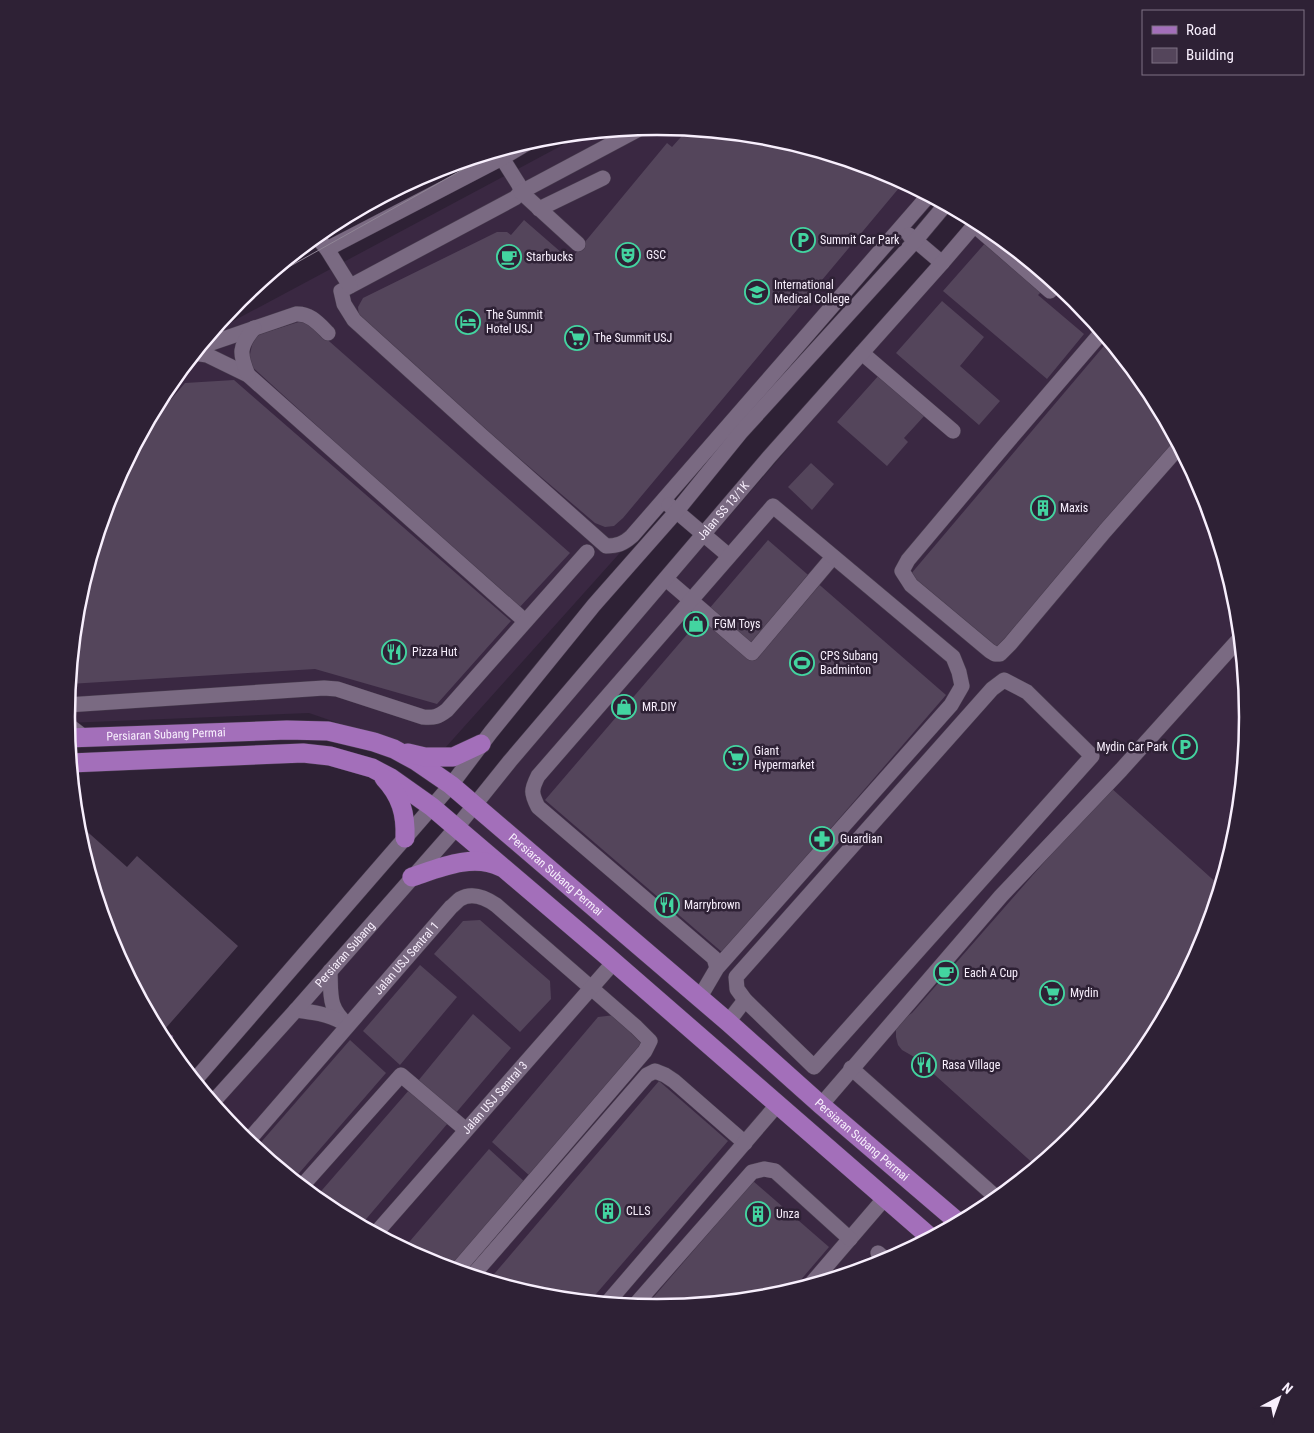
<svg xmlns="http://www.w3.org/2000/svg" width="1314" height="1433" font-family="'Roboto Condensed',sans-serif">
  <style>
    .built { fill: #3a2842 }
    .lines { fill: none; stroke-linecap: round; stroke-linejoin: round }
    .stream { stroke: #64486e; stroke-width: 4.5 }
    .building { fill: #54455b }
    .minor-casing { stroke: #483c4e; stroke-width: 16 }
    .major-casing { stroke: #483c4e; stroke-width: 20 }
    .minor { stroke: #7a6a82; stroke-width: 15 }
    .major { stroke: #a36fba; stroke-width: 19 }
    .tram { stroke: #8f8495; stroke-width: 1 }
    .labels { text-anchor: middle; stroke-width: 5; stroke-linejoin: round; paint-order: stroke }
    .poi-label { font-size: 12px; fill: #f8effd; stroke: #2e2135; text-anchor: start }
    .street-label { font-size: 12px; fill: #f8effd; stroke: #2e2135 }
    .rim { fill: none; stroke: #f8effd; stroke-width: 2.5 }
  </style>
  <rect width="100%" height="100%" fill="#2e2135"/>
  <g class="built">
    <polygon points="657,126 773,137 883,171 937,199 437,757 309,713 67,723 66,716 78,601 111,490 166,388 210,334 222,327 585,133"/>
    <polygon points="982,224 1075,299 1148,389 1203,491 1236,602 1248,717 1236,832 1203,943 1148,1045 1075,1134 985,1208 883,1262 772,1296 657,1307 541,1296 431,1262 329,1208 239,1134 217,1108"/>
  </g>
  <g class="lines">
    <polyline class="stream" points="166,1045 171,1037"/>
  </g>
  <g class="building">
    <polygon points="688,129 773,137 883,171 904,182 623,518 614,526 605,527 595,523 439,390 359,317 358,307 363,298 497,232 507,232 511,235 524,220 570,260 667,143 672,147"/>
    <polygon points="987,241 1044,289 1038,295 1084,334 1047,379 943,291"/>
    <polygon points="1054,282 1075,299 1086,312 1052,285"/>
    <polygon points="942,301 984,337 960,366 1000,401 979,425 896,353"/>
    <polygon points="305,320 570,553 518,609 248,363 254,336"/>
    <polygon points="1109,340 1148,389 1176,441 998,651 910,575"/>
    <polygon points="880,374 926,414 904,438 908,442 887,466 837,422"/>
    <polygon points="234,380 511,621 437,704 315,669 69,684 78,601 111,490 140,436 185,383"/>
    <polygon points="811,463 834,484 812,510 788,487"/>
    <polygon points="768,540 946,695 723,953 545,800"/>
    <polygon points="1110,787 1220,886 1203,943 1148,1045 1075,1134 1036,1166 916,1058 902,1050 898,1045 896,1037 896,1028 903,1019 912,1013"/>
    <polygon points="82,827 127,867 137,856 238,946 165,1029 150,1015 111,942 78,832"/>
    <polygon points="480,920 550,981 551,999 520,1032 434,954 463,921"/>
    <polygon points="420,965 457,997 400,1065 363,1031"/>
    <polygon points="473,1014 511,1048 455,1114 418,1081"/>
    <polygon points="615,1015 648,1042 531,1177 492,1142 598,1017"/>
    <polygon points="350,1040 386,1073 294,1179 256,1148"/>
    <polygon points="659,1081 728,1141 590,1301 541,1296 489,1280"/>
    <polygon points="410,1089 448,1123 361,1225 329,1208 316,1197"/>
    <polygon points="489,1149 527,1184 453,1269 431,1262 404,1248"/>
    <polygon points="753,1181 829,1247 793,1289 772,1296 657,1307 646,1306"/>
  </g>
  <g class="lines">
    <defs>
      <g id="minor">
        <path d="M502 158 519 185 521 192 515 198 341 291 344 304 354 320 481 435 606 546C617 546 623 544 632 536L929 195"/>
        <polyline points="539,209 603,178"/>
        <polyline points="974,225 1050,291"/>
        <polyline points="909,235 942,263"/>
        <polyline points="316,236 327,249 350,286"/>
        <polyline points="578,244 521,192 643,127"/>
        <polyline points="327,249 502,158 534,139"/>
        <polyline points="1102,332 1004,446 908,560 902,571 911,585 990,651 995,654 1000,654 1010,644 1105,531 1179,447"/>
        <path d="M200 347 296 314C310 313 319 324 328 333"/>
        <polyline points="194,353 207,355 248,375 525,621"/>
        <polyline points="862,353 953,431"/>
        <path d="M248 375C239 353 239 347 254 328"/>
        <polyline points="669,505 729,556"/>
        <polyline points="666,579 752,653 833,557"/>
        <polygon points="1004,680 1027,692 1092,756 814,1067 745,1000 737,989 736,977 992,689"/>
        <path d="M67 705 324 688 337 689 423 717C434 718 438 717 447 710L587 552"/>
        <polyline points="67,724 84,737"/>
        <path d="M330 971C331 996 328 1008 348 1025"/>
        <path d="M700 997 717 968 951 705 962 686 959 672 953 657 773 506 538 776C531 790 531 793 538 807L714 958 717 968"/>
        <path d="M296 1010C312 1012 328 1014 342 1022"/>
        <polyline points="728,1022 745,1000"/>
        <polyline points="851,1068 997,1198"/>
        <polyline points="195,1080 451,785 491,732 594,605 676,512 741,432 915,241 946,204"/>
        <path id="s1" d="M213 1102 296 1010 457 827 510 761 770 456 942 263 978 221"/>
        <polyline points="821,1105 1001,896 1121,770 1240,638"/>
        <path id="s2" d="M248 1141 451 907C454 905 457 901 460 899 472 892 486 898 496 905L636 1027 650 1041 645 1051 457 1270"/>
        <polyline points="302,1186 401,1075 466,1130"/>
        <path id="s3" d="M376 1233 614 962"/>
        <polyline points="878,1253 886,1260"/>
        <polyline points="473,1275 647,1075 655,1071 665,1075 674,1081 745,1143"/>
        <polyline points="811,1284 884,1199"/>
        <polyline points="608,1302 777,1105"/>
        <polyline points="635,1305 752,1172 764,1169 775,1171 850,1239"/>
      </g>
      <g id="major">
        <path id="s4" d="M68 738 287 730 328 731 374 742 394 749 416 761 451 785 728 1022 821 1105 958 1222"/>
        <polyline points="408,753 425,757 453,757 481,744"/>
        <polyline points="71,763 303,753 330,756 372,768 391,778 432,807 607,956 930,1237"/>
        <path d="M384 778C401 796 406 814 405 838"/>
        <path d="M412 877C439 868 473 853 501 867"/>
      </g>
    </defs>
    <use href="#minor" class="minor-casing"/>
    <use href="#major" class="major-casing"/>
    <use href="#minor" class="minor"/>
    <use href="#major" class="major"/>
    <g class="tram">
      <polyline points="303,247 458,162"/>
      <polyline points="253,287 496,151"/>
    </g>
  </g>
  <defs>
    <symbol id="parking-ring" viewBox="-11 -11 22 22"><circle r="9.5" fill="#2e2135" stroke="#43d4a0" stroke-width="1.5"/><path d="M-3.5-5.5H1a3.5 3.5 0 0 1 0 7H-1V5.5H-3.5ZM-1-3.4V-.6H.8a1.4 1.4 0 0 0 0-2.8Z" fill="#43d4a0"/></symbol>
    <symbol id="theatre-ring" viewBox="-11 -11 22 22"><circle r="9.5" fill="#2e2135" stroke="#43d4a0" stroke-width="1.5"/><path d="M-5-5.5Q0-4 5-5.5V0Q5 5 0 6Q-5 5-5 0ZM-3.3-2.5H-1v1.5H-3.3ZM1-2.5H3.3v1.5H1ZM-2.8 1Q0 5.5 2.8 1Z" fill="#43d4a0"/></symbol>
    <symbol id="cafe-ring" viewBox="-11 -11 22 22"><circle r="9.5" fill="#2e2135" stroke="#43d4a0" stroke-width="1.5"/><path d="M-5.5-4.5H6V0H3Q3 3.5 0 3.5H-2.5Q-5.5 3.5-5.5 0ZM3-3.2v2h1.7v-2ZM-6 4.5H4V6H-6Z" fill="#43d4a0"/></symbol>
    <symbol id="university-ring" viewBox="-11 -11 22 22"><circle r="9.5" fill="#2e2135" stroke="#43d4a0" stroke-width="1.5"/><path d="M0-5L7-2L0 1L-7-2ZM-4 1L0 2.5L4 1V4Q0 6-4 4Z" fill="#43d4a0"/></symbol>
    <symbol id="hotel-ring" viewBox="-11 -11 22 22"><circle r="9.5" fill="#2e2135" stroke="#43d4a0" stroke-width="1.5"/><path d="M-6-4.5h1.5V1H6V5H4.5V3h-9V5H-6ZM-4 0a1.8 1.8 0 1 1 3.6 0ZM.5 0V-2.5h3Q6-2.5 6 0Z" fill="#43d4a0"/></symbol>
    <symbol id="supermarket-ring" viewBox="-11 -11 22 22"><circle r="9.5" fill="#2e2135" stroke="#43d4a0" stroke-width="1.5"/><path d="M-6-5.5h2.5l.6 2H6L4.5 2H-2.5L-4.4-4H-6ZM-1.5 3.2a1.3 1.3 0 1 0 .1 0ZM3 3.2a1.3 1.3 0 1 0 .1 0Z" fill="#43d4a0"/></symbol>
    <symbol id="building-ring" viewBox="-11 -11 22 22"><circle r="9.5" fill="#2e2135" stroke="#43d4a0" stroke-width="1.5"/><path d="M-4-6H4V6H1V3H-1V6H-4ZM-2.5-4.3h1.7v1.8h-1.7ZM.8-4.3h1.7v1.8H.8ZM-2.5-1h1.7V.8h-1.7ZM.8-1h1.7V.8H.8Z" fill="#43d4a0"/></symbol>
    <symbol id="shop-ring" viewBox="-11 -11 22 22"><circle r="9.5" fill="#2e2135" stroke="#43d4a0" stroke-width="1.5"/><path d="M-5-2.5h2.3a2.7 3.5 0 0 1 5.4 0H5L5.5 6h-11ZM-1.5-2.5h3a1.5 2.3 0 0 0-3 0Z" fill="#43d4a0"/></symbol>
    <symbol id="restaurant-ring" viewBox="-11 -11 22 22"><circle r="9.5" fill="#2e2135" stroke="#43d4a0" stroke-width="1.5"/><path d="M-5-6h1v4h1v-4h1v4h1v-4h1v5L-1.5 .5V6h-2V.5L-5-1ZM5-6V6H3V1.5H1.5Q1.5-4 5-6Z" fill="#43d4a0"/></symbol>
    <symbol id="stadium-ring" viewBox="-11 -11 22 22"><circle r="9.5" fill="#2e2135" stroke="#43d4a0" stroke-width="1.5"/><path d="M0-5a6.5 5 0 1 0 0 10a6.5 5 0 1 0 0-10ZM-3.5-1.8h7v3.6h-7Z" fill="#43d4a0"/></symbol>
    <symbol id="pharmacy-ring" viewBox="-11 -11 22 22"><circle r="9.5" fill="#2e2135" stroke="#43d4a0" stroke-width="1.5"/><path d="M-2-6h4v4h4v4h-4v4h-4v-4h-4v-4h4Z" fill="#43d4a0"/></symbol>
  </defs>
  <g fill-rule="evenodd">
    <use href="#parking-ring" x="789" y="226" width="28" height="28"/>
    <use href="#theatre-ring" x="614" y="241" width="28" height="28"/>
    <use href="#cafe-ring" x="495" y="243" width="28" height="28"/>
    <use href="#university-ring" x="743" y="278" width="28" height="28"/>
    <use href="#hotel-ring" x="454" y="308" width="28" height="28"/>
    <use href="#supermarket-ring" x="563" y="324" width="28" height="28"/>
    <use href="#building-ring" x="1029" y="494" width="28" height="28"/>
    <use href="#shop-ring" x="682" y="610" width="28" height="28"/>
    <use href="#restaurant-ring" x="380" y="638" width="28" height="28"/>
    <use href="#stadium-ring" x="788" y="649" width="28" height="28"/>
    <use href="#shop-ring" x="610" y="693" width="28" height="28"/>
    <use href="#parking-ring" x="1171" y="733" width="28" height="28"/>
    <use href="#supermarket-ring" x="722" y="744" width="28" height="28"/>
    <use href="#pharmacy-ring" x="808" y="825" width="28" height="28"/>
    <use href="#restaurant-ring" x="653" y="891" width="28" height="28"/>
    <use href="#cafe-ring" x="932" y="959" width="28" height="28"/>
    <use href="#supermarket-ring" x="1038" y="979" width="28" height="28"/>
    <use href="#restaurant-ring" x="910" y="1051" width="28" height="28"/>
    <use href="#building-ring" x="594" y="1197" width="28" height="28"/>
    <use href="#building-ring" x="744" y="1200" width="28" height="28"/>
  </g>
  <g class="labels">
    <g class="poi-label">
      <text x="820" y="244">Summit Car Park</text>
      <text x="646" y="259">GSC</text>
      <text x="526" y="261">Starbucks</text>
      <text x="774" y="289">International<tspan x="774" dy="14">Medical College</tspan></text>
      <text x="486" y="319">The Summit<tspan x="486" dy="14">Hotel USJ</tspan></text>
      <text x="594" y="342">The Summit USJ</text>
      <text x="1060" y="512">Maxis</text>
      <text x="714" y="628">FGM Toys</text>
      <text x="412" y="656">Pizza Hut</text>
      <text x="820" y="660">CPS Subang<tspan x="820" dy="14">Badminton</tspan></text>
      <text x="642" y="711">MR.DIY</text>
      <text x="1168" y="751" text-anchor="end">Mydin Car Park</text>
      <text x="754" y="755">Giant<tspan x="754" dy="14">Hypermarket</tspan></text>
      <text x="840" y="843">Guardian</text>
      <text x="684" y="909">Marrybrown</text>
      <text x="964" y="977">Each A Cup</text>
      <text x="1070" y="997">Mydin</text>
      <text x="942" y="1069">Rasa Village</text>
      <text x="626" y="1215">CLLS</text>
      <text x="776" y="1218">Unza</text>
    </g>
    <g class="street-label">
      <text dy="4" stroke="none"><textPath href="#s1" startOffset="781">Jalan SS 13/1K</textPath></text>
      <text dy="4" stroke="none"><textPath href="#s4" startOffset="98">Persiaran Subang Permai</textPath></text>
      <text dy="4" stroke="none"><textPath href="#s4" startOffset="534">Persiaran Subang Permai</textPath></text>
      <text dy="4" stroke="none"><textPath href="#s1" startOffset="198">Persiaran Subang</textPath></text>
      <text dy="4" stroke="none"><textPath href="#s2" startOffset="242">Jalan USJ Sentral 1</textPath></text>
      <text dy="4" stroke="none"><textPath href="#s3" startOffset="180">Jalan USJ Sentral 3</textPath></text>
      <text dy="4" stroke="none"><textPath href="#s4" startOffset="939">Persiaran Subang Permai</textPath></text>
    </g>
  </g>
  <path d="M0 0H1314V1433H0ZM75 717a582 582 0 1 1 1164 0a582 582 0 1 1-1164 0Z" fill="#2e2135" fill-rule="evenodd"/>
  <path class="rim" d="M75 717a582 582 0 1 1 1164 0a582 582 0 1 1-1164 0Z"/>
  <rect x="1142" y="10" width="162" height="65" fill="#2e2135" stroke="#7f7385"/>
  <rect x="1152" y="26" width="25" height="8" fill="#a36fba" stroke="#7f7385"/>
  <text x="1186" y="35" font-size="15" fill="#f8effd">Road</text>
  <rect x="1152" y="48" width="25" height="15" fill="#54455b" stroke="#7f7385"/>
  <text x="1186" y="60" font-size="15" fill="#f8effd">Building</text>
  <g transform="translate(1279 1398) rotate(41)" stroke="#2e2135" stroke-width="4" paint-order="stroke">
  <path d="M0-4L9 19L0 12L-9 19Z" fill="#f8effd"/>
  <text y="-8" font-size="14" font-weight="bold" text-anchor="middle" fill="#f8effd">N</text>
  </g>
</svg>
